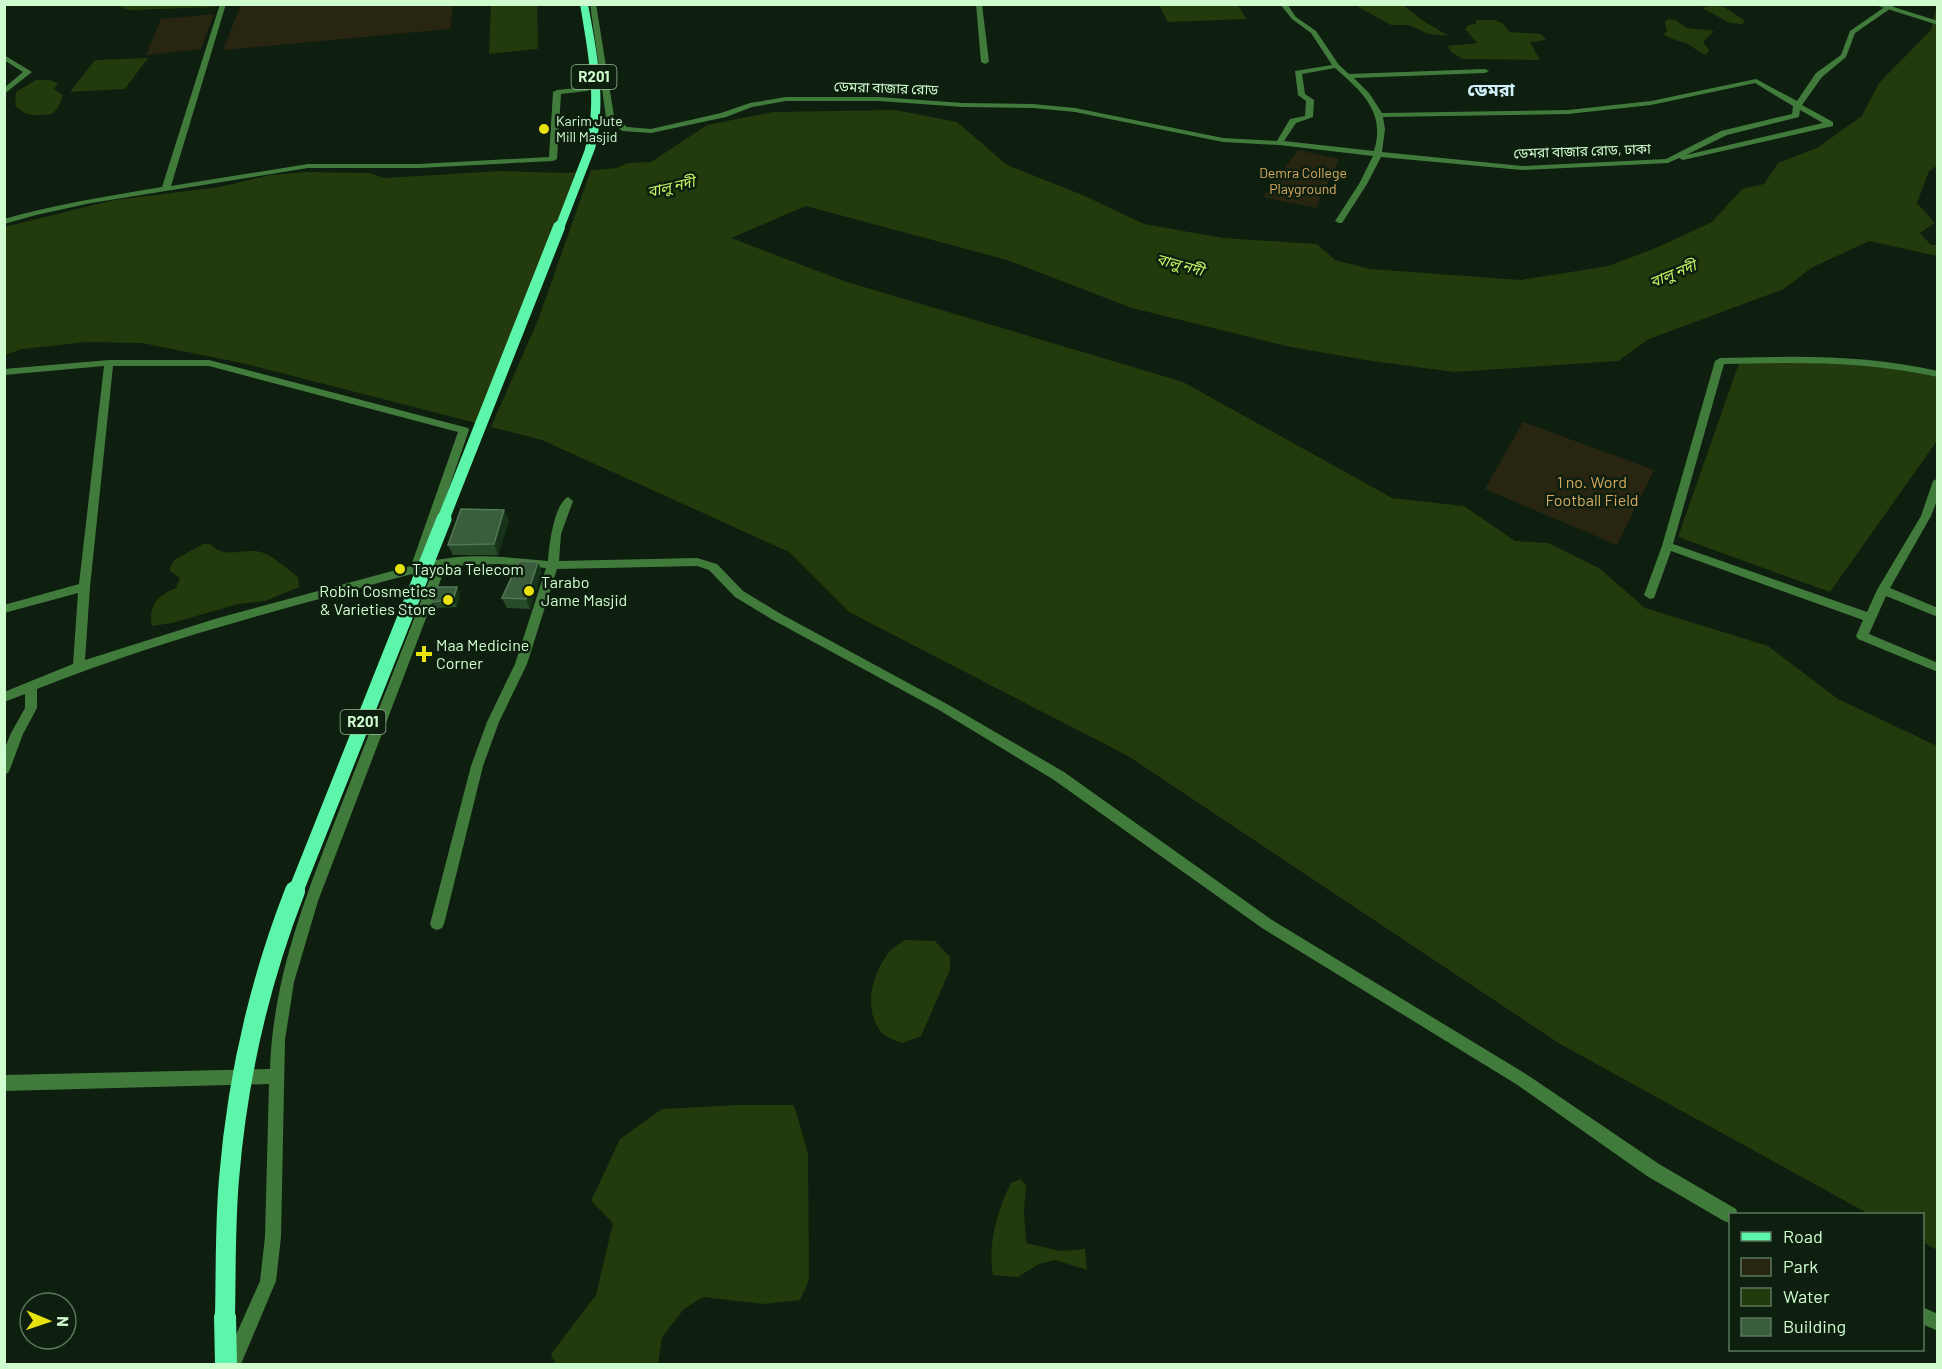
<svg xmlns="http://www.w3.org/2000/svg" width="1942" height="1369" font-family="Barlow,'Noto Sans Bengali',sans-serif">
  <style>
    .green { fill: #282511 }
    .water { fill: #223a0c }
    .pier { fill: #0e1f0f }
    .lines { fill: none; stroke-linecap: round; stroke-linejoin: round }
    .minor { fill: #417b3c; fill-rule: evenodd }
    .tertiary { fill: #417b3c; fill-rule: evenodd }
    .primary { fill: #5df5a9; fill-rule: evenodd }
    .primary-bridge-far3 { stroke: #5df5a9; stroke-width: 9 }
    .primary-bridge-far2 { stroke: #5df5a9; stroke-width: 12 }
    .primary-bridge-far1 { stroke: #5df5a9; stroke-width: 15 }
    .primary-bridge { stroke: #5df5a9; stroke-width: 20 }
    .wall { fill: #284b2a }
    .shaded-wall { fill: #163218 }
    .building { fill: #3a5e3c; stroke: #517753; stroke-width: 1.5 }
    .poi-dot { fill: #e8e20f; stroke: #0e1f0f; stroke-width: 2 }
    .labels { text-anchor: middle; stroke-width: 5; stroke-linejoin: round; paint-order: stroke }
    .far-street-label { font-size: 14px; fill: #cffccf; stroke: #0e1f0f }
    .far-poi-label { font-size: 14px; fill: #cffccf; stroke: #0e1f0f; text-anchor: start }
    .far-park-label { font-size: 14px; fill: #d7aa60; stroke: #0e1f0f }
    .shield { fill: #0e1f0f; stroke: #95ba95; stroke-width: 1.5 }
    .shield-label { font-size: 15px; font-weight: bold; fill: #cffccf }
    .far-water-label { font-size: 15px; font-style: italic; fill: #c4f564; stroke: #0e1f0f }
    .park-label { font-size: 16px; fill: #d7aa60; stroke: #0e1f0f }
    .poi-label { font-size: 16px; fill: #cffccf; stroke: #0e1f0f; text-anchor: start }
    .far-district-label { font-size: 18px; font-weight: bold; fill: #d1f2fc; stroke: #0e1f0f }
  </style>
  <rect width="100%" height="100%" fill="#0e1f0f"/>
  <g class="green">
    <polygon points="241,4 453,4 453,5 450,29 223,50"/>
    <polygon points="214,14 201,49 146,55 161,19"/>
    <polygon points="1298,150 1339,159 1316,208 1263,197"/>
    <polygon points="1523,422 1654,470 1617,545 1485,489"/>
  </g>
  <g class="water">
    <polygon points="115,5 217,4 217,7 129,10"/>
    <polygon points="491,5 537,5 538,49 489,54"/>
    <polygon points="1159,5 1238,5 1246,19 1168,22"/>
    <polygon points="1355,5 1403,5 1425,22 1449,36 1428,34 1409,25 1391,25"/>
    <polygon points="1714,5 1724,7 1744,20 1743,24 1730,23 1702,8"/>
    <polygon points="1937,5 1937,166 1929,171 1917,203 1935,223 1920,233 1931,245 1937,245 1937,256 1869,241 1811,268 1784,289 1649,339 1618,361 1454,372 1365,360 1286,346 1132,308 1007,260 806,206 731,238 844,281 1183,382 1392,498 1464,506 1515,541 1548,543 1599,568 1645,608 1768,646 1838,699 1937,746 1937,1250 1923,1242 1922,1214 1869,1214 1560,1044 1128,756 849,612 789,552 542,440 242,363 142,343 87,342 22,349 5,355 4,227 114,200 220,187 270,175 306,172 369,173 384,178 501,171 567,173 616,168 628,163 651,162 707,125 773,112 895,110 957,122 1007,165 1085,196 1144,224 1223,238 1317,244 1335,260 1370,269 1521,280 1608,266 1656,248 1712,222 1742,189 1764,184 1778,163 1817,148 1862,116 1879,83 1931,30"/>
    <path d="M1668 19 1675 20 1687 28 1714 31 1703 42 1709 50 1706 55C1699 52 1694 48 1688 44 1678 40 1672 40 1663 34L1667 32 1665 22Z"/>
    <polygon points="1476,20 1495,20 1502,23 1510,32 1541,34 1546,40 1530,42 1540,60 1463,59 1451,52 1448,46 1477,43 1465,29 1468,25 1476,24"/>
    <polygon points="148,58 125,89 70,92 95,60"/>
    <path d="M36 80H50L58 83 54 89 63 95 58 108 52 114C37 116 24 117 15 105L16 92Z"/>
    <polygon points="1836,361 1937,375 1937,441 1830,592 1678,537 1739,363"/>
    <path d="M203 544H210C227 561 245 546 264 553 276 558 287 569 298 577L299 587 265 601 238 604 172 623 152 626C148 605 158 595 176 588L180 578 169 570 174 560Z"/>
    <path d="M905 940 935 941 950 957V970L921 1036 902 1043C896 1040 886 1038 882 1033 862 1010 872 973 890 951 894 947 900 943 905 940Z"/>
    <polygon points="737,1105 794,1105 808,1153 809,1280 800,1300 764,1304 703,1297 684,1309 662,1337 658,1364 555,1364 551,1354 596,1295 613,1223 591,1201 620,1139 662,1109"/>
    <path d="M1021 1179 1026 1186 1024 1211 1026 1243 1060 1251 1085 1249 1087 1270 1055 1260 1039 1264 1018 1277 993 1275C987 1247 998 1208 1011 1183Z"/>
  </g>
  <polygon class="pier" points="592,167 538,320 490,429 476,426 579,169"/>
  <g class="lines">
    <g class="minor">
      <path d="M220 4H226L171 186 308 164H419L549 157 553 92 557 90 587 87 591 89 587 91 561 94 557 159 553 161 419 168H308L91 203 36 215 4 224V219C56 204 109 196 162 187Z"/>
      <path d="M590 4H596L614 116 627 127 651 129 721 113 750 103 786 97H879L963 103 1033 104 1075 108 1223 138 1277 141 1290 119 1305 116 1306 101 1298 95 1295 71 1332 65 1311 33 1292 19 1280 4H1287L1296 17 1316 31 1339 65 1349 74 1485 69 1489 71 1485 73 1354 78 1369 93 1382 113 1568 110 1651 101 1756 79 1797 101 1816 73 1841 55 1850 31 1889 4H1897L1855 33 1846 57 1822 77 1802 105 1833 122V126L1683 160 1679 158 1668 163 1522 170 1381 157 1367 184 1342 223H1339L1335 221 1359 184 1373 156 1279 145 1223 142 1075 112 1033 108 963 107 879 101H786L752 107 726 117 651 133 622 131 606 117ZM1335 68C1362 92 1386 112 1374 151L1284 141 1296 123 1313 117 1314 100 1305 94 1302 74ZM1755 83 1793 106 1792 114 1721 131 1666 159 1522 166 1382 152 1385 129 1383 117 1568 114 1651 105ZM1800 110 1823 123 1686 155 1727 135 1799 117Z"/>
      <polygon points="976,4 982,4 989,62 985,64 981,62"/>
      <polygon points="4,55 32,72 4,94 4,88 23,72 4,60"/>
      <path d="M1774 357C1830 356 1883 359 1938 371V377C1867 361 1796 362 1724 364L1673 544 1867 612 1877 590 1921 516 1933 481 1938 478V498L1931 516 1890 588 1938 608V617L1886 596 1869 634 1938 663V672L1858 639 1856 636 1863 620 1671 551 1654 598 1650 599 1644 595 1662 546 1715 361 1720 358Z"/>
      <path d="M109 360H209L468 428 469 430 423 563C464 552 507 557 548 561 549 546 554 504 568 497L573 501 561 534 559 561 697 558 717 564 743 591 781 614 947 704 1064 772 1272 920 1526 1074 1659 1164 1736 1209 1738 1214H1730V1223L1724 1221 1647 1176 1516 1084 1262 928 1054 780 939 710 773 620 735 597 709 570 697 566 557 569 527 664 499 722 483 766 444 924 442 928 437 930 432 928 430 924 471 766 487 722 515 664 546 568 499 564 446 566 318 901 294 982 285 1040 281 1237 276 1281 241 1364H223L260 1281 265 1237 269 1084 4 1091V1075L270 1069C273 973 310 885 344 798 374 721 404 645 434 568L415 575 412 574C286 608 159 640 37 689V708L23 734 10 769 8 773 4 774V750L11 733 25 708V694L4 702V692L73 664 78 593 4 613V605L79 584 104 366 4 375V369ZM113 366H209L458 432 411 566 218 618 85 660 90 587Z"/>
      <polygon points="1922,1307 1938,1314 1938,1331 1922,1324"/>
    </g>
    <polygon class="tertiary" points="1872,4 1884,4 1938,21 1938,25"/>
    <g class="primary">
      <path d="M580 4H588C597 53 607 100 595 149L590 152 585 149C598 100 588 53 580 4Z"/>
      <polygon points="225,1305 233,1308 236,1316 237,1364 215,1364 214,1316 217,1308"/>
    </g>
    <polyline class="primary-bridge-far3" points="559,229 590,149"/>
    <polyline class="primary-bridge-far2" points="443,520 559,227"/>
    <polyline class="primary-bridge-far1" points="295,893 444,519"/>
    <path class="primary-bridge" d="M225 1316C226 1271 225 1224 229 1179 237 1081 259 983 295 891"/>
  </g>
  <g class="wall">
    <polygon points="509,520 498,555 453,555 448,545"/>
    <polygon points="542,572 530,609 507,608 502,598"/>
    <polygon points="457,587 460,594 457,607 435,608 431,602"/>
  </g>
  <g class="shaded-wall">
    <polygon points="504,510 509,520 498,555 494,544"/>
    <polygon points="538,562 542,572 530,609 526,599"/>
    <polygon points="457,587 460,594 457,607 453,600"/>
  </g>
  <g class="building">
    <polygon points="461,509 504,510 494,544 448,545"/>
    <polygon points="519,561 538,562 526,599 502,598"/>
    <polygon points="437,587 457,587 453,600 431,602"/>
  </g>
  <g class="poi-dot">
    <circle cx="544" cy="129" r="6"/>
    <circle cx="400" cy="569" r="6"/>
    <circle cx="529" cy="591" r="6"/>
    <circle cx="448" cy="600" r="6"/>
    <path d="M421 645h6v6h6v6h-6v6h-6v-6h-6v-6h6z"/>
  </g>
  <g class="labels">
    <g class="far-street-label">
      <text transform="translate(886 88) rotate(2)" y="5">ডেমরা বাজার রোড</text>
      <text transform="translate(1582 151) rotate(-2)" y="5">ডেমরা বাজার রোড, ঢাকা</text>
    </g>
    <g class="far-poi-label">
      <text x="556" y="126">Karim Jute<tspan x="556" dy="16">Mill Masjid</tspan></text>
    </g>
    <g class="far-park-label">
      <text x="1303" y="178">Demra College<tspan x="1303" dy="16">Playground</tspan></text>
    </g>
    <g class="shield">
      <rect x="571.5" y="65" width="45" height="24" rx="4.5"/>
      <rect x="340.5" y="710" width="45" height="24" rx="4.5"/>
    </g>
    <g class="shield-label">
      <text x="594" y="82">R201</text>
      <text x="363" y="727">R201</text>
    </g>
    <g class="far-water-label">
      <text transform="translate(671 187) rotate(-13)" y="5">বালু নদী</text>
      <text transform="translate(1180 265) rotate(15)" y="5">বালু নদী</text>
      <text transform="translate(1673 274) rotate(-22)" y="5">বালু নদী</text>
    </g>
    <g class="park-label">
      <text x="1592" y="488">1 no. Word<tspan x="1592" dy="18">Football Field</tspan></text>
    </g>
    <g class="poi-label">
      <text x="412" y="575">Tayoba Telecom</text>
      <text x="541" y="588">Tarabo<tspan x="541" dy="18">Jame Masjid</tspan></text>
      <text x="436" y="597" text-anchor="end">Robin Cosmetics<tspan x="436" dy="18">&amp; Varieties Store</tspan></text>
      <text x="436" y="651">Maa Medicine<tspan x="436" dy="18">Corner</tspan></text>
    </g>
    <g class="far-district-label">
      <text x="1491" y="96">ডেমরা</text>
    </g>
  </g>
  <rect width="1942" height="1369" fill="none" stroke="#cffccf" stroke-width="12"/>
  <rect x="1729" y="1213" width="195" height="138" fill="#0e1f0f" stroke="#5b775c" stroke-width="1.5"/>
  <rect x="1741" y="1232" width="30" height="9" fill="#5df5a9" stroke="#5b775c" stroke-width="1.5"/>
  <text x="1783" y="1243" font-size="18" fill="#cffccf">Road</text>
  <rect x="1741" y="1258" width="30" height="18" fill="#282511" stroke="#5b775c" stroke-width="1.5"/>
  <text x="1783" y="1273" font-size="18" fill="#cffccf">Park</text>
  <rect x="1741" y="1288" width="30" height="18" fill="#223a0c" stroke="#5b775c" stroke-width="1.5"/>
  <text x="1783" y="1303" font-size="18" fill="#cffccf">Water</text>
  <rect x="1741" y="1318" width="30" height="18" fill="#3a5e3c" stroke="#5b775c" stroke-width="1.5"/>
  <text x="1783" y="1333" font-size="18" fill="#cffccf">Building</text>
  <g transform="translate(48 1321) rotate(92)"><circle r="28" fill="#0e1f0f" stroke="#5b775c" stroke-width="1.5"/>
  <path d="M0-4.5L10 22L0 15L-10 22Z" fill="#e8e20f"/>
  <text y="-9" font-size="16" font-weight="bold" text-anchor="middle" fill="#cffccf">N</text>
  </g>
</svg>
